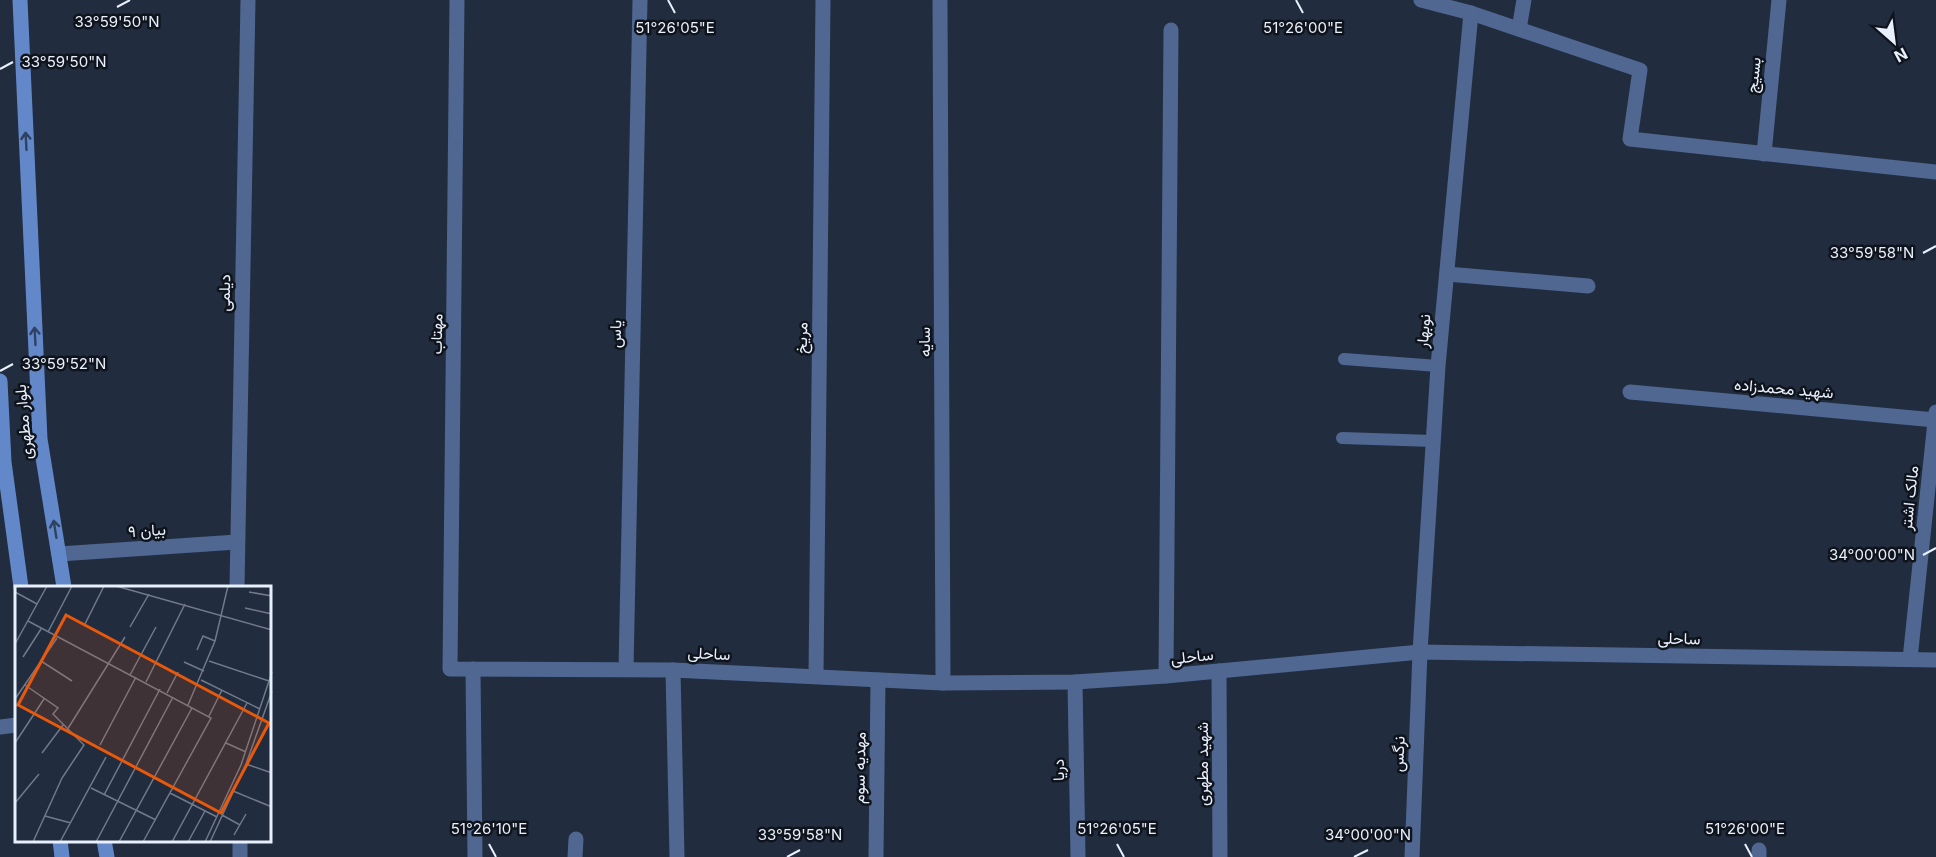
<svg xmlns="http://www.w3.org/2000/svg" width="1936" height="857" font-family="Inter,Vazirmatn,sans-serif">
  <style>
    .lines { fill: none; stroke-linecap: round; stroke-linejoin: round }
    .service { stroke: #4f6791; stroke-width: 12 }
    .minor { stroke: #4f6791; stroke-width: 15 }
    .secondary { stroke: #6288ca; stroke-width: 15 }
    .oneway { stroke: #304262 }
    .ticks { fill: none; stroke: #e9f0fd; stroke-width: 2 }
    .labels { text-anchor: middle; stroke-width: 5; stroke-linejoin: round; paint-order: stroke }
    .street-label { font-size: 16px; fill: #e9f0fd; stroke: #0f141c }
    .inset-road { fill: none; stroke: #717a8a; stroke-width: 1.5 }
    .view { fill: #e8590c; fill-opacity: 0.15; stroke: #e8590c; stroke-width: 3 }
    .inset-edge { fill: none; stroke: #e9f0fd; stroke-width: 3 }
    .ticks-label { font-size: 15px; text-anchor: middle; fill: #e9f0fd; stroke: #0f141c; stroke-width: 5; stroke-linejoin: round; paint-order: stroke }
  </style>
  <rect width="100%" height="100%" fill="#212c3e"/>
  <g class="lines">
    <g class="service">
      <polyline points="1344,359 1438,366"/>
      <polyline points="1342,438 1433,441"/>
    </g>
    <g class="minor">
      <polyline points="457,0 450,669 673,670 943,683 1075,682 1166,676 1420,652 1936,660"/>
      <polyline points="940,0 943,683"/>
      <polyline points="1421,0 1471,13 1640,70 1630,139 1936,172"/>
      <polyline points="1519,29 1524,0"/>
      <polyline points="1764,154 1779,0"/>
      <polyline points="1447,274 1588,286"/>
      <polyline points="1630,392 1935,420"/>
      <polyline points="59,554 237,542"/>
      <polyline points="237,587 248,0"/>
      <polyline points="1910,659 1936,412"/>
      <polyline points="473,669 475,857"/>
      <polyline points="626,669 640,0"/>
      <polyline points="673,670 677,857"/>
      <polyline points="1219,671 1220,857"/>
      <polyline points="816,676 823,0"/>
      <polyline points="1166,676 1171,30"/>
      <polyline points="1075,682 1078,857"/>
      <polyline points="0,727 16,725"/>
      <polyline points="240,840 240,857"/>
      <polyline points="1759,850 1759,857"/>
      <polyline points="575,857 576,839"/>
      <polyline points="876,857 878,680"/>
      <polyline points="1412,857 1420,652 1438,366 1471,13"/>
    </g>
    <g class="secondary">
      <polyline points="20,0 40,439 64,587"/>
      <polyline points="0,381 4,462 21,587"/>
      <polyline points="60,840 62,857"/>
      <polyline points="104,840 107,857"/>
    </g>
  </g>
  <defs><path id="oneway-shaft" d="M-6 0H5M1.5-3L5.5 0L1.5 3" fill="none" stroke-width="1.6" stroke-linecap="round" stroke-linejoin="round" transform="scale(1.5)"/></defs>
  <g class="oneway">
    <use href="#oneway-shaft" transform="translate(26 141) rotate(-93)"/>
    <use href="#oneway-shaft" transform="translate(35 336) rotate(-93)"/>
    <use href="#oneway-shaft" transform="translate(55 529) rotate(-99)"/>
  </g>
  <path class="ticks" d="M668 0 675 13M1296 0 1303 13M117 7 130 0M0 69 13 62M1923 253 1936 246M0 371 13 364M1923 555 1936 548M489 844 496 857M1117 844 1124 857M1745 844 1752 857M787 857 800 850M1354 857 1368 850"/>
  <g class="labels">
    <g class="street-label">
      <text transform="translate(1753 75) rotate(-84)" y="6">بسیج</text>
      <text transform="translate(224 293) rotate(-89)" y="6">دیلمی</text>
      <text transform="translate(1423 331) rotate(-85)" y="6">نوبهار</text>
      <text transform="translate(436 334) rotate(-89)" y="6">مهتاب</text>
      <text transform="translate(615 334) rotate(-89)" y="6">یاس</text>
      <text transform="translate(801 338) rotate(-89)" y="6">مریخ</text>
      <text transform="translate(924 342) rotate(-90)" y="6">سایه</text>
      <text transform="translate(1784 388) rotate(5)" y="6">شهید محمدزاده</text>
      <text transform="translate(23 422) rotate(-95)" y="6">بلوار مطهری</text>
      <text transform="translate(1909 498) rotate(-84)" y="6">مالک اشتر</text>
      <text transform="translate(147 530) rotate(-4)" y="6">بیان ۹</text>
      <text transform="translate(1679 638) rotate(1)" y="6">ساحلی</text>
      <text transform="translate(709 653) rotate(3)" y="6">ساحلی</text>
      <text transform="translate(1192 656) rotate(-6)" y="6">ساحلی</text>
      <text transform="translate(1398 754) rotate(-88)" y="6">نرگس</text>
      <text transform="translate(1202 764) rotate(-90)" y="6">شهید مطهری</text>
      <text transform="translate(859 768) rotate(-89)" y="6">مهدیه سوم</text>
      <text transform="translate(1058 770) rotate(-91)" y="6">دریا</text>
    </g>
  </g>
  <g transform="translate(15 586)">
    <rect width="256" height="256" fill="#212c3e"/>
    <path class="inset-road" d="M101 0 257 44M0 6 22 18M234 6 257 10M230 22 257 28M13 35 196 132 128 256M69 40 89 0M115 41 134 8M33 46 57 0M0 58 32 0M182 64 188 50 200 55M8 71 26 43M26 75 57 95M194 75 254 95M169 76 189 85M115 89 141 41M186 94 245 123M131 96 170 18M10 99 43 122 38 128 69 159 47 192 18 256M152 107 163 86M0 113 42 52M173 119 200 55 213 0M194 130 207 104M52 144 110 51M0 157 29 113M211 157 231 166M85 159 121 91M27 167 48 139M231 178 257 187M76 202 141 234M218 205 257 221M155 207 202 231M89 209 145 103M0 217 24 188M207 229 225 239M30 230 56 237M219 249 231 228M45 256 91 171M81 256 158 111M104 256 177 122M157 256 232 117M173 256 190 225M190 256 226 179 257 86M195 256 231 178 257 105"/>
    <path class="view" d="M51 29 254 137 206 227 3 119Z"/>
    <rect width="256" height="256" class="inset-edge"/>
  </g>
  <g class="ticks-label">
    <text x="117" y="27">33°59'50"N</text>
    <text x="675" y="33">51°26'05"E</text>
    <text x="1303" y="33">51°26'00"E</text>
    <text x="64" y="67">33°59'50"N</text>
    <text x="1872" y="258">33°59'58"N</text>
    <text x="64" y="369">33°59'52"N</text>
    <text x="1872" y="560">34°00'00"N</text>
    <text x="489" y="834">51°26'10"E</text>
    <text x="1117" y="834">51°26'05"E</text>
    <text x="1745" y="834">51°26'00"E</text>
    <text x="800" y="840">33°59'58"N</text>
    <text x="1368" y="840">34°00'00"N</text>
  </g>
  <g transform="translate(1894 42) rotate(152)" stroke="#0f141c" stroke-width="4.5" paint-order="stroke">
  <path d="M0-4.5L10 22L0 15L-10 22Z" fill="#e9f0fd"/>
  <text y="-9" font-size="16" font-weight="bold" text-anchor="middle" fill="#e9f0fd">N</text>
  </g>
</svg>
